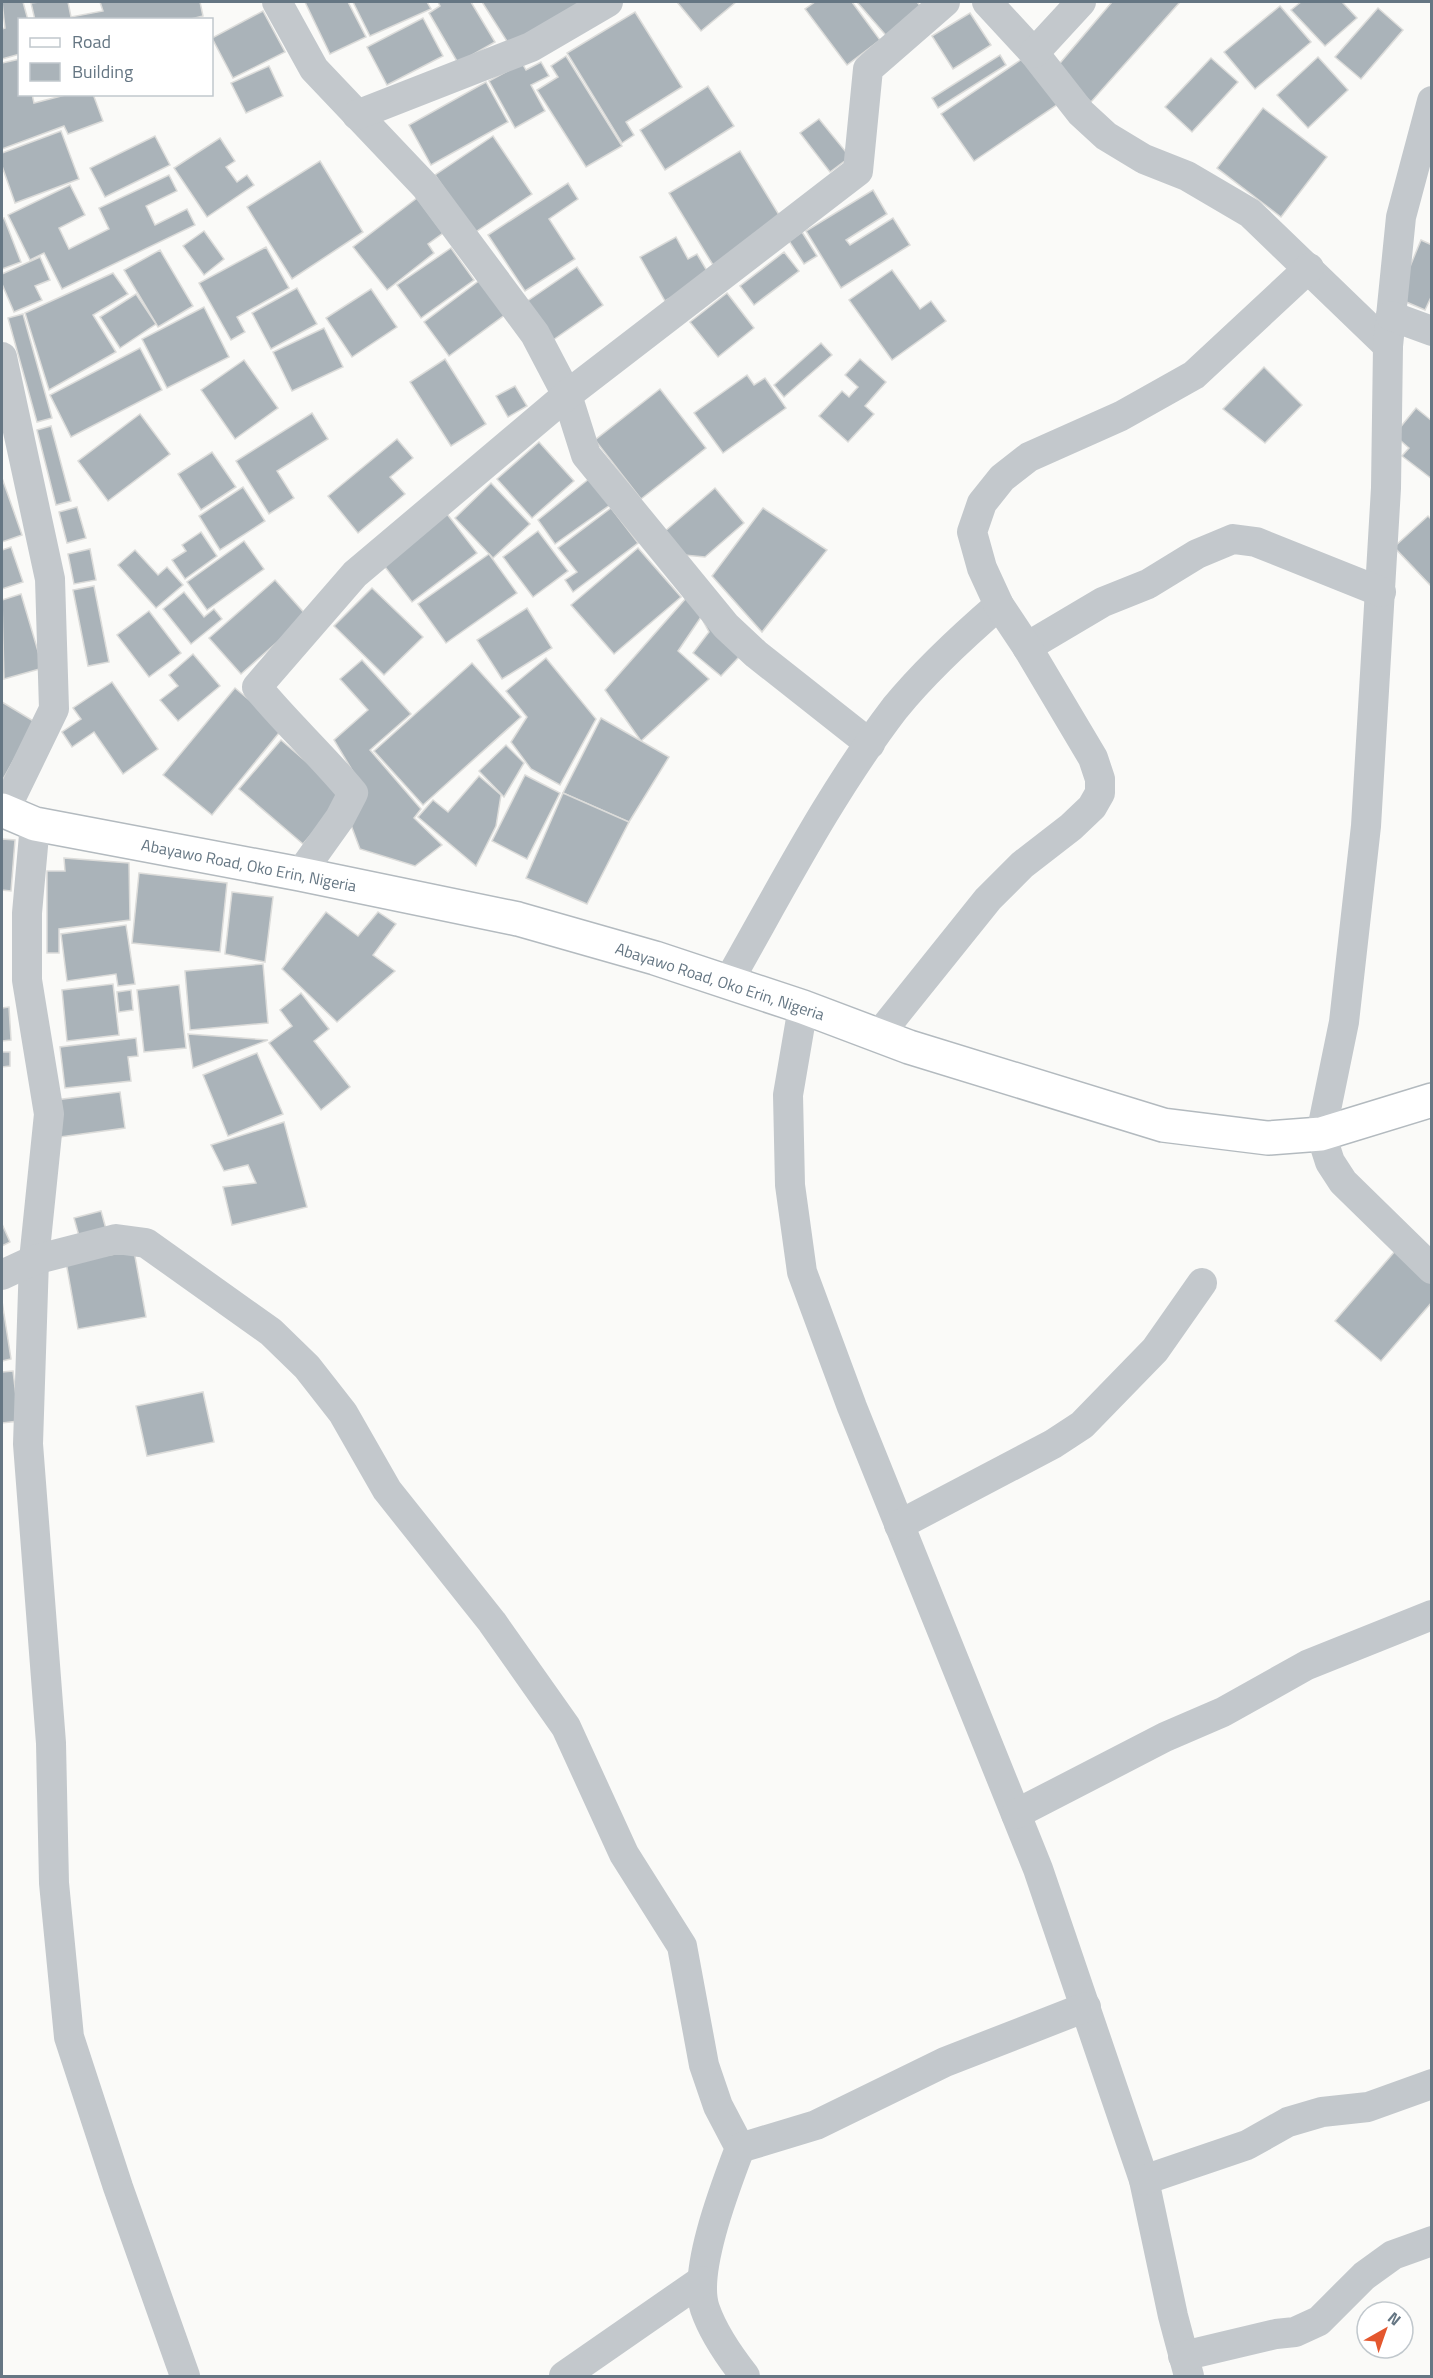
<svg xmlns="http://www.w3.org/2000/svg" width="1433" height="2378" font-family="'Titillium Web',sans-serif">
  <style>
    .building { fill: #aab3b9; stroke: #dcdcda; stroke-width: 1.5 }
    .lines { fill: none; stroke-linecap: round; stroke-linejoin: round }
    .secondary-casing { stroke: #b3babf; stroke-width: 36 }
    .street { stroke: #c3c8cc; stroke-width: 30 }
    .secondary { stroke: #fff; stroke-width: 33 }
    .labels { text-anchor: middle; stroke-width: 6; stroke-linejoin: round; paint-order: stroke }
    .street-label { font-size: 16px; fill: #657683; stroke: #fff }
  </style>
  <rect width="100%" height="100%" fill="#fafaf8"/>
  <g class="building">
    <polygon points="2,2 23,2 28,20 20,20 20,54 2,59 2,29 5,28"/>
    <polygon points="39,2 68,2 71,17 103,11 100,2 200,2 203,16 187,20 35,20 31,3"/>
    <polygon points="305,2 348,2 366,37 330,54"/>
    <polygon points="353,2 427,2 431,9 370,36"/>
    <polygon points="438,2 471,2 495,42 458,63 429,13 440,6"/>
    <polygon points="482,2 582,2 510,46"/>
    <polygon points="677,2 736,2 701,31"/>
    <polygon points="815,2 852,2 880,40 847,65 805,9"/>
    <polygon points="857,2 917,2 925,11 890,40"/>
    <polygon points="1112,2 1180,2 1091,102 1055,69"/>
    <polygon points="1301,2 1342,2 1357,18 1325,46 1291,10"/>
    <polygon points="1280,6 1311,42 1255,89 1224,52"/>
    <polygon points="1378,8 1403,30 1361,79 1335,57"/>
    <polygon points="263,11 285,52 233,78 212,38"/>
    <polygon points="635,12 682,87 626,122 634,135 622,143 567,53"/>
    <polygon points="970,13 991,45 953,69 932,36"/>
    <polygon points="423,18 443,56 387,85 367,47"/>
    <polygon points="1000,55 1006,65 938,108 932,98"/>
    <polygon points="566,56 622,146 586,167 537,90 558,77 551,66"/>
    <polygon points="1025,57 1058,104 974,161 941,114"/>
    <polygon points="1318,57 1348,90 1308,128 1277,95"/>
    <polygon points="1211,58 1238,82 1192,132 1165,107"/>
    <polygon points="20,59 20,94 32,94 34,103 69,94 93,94 103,121 68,134 64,126 2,149 2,63"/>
    <polygon points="541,62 549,76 531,85 545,111 515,128 489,81 522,63 526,70"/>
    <polygon points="269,66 283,96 246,113 231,83"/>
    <polygon points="486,82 508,122 431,165 409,125"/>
    <polygon points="708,86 734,126 665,170 640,130"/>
    <polygon points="1263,108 1327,157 1281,217 1217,168"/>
    <polygon points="819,119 850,157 830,172 800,133"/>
    <polygon points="61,131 79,179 15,203 2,166 2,153"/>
    <polygon points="155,136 170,165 105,197 90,168"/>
    <polygon points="493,136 532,194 474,233 435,175"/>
    <polygon points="220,138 235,161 226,167 237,182 247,175 254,185 207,217 174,168"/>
    <polygon points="740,151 784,223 713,265 669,193"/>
    <polygon points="320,161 363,232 292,279 247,207"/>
    <polygon points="169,175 177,191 146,206 155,225 187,209 195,225 62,289 44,253 30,260 8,215 70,185 85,215 59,228 69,249 109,229 99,208"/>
    <polygon points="568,183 578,199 549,219 575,259 525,291 488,235"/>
    <polygon points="873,190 887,214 846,240 850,245 893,218 910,245 841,288 806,231"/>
    <polygon points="417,198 443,233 428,244 434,253 387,290 353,247"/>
    <polygon points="4,218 21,262 2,269 2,219"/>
    <polygon points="204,231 224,259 204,275 183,246"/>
    <polygon points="802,232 817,256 804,264 789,241"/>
    <polygon points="676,237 688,259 697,254 710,276 665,301 640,257"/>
    <polygon points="1421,240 1432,245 1432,295 1425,310 1397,298"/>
    <polygon points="266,247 289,288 237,317 245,332 231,340 199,283"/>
    <polygon points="451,248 474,280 421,318 397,285"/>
    <polygon points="160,250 193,306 158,327 124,270"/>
    <polygon points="784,252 799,271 754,305 740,286"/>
    <polygon points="40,257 50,280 35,286 42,300 14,312 2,284 2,274"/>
    <polygon points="577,267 603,305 553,340 526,302"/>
    <polygon points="892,270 920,309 931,301 946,321 892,360 849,300"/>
    <polygon points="113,273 128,294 93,315 116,352 49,390 25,313"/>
    <polygon points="480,280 506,314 449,356 424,322"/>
    <polygon points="297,288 317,324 271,349 252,313"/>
    <polygon points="371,289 397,327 352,357 326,318"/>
    <polygon points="727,293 754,328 718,357 690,322"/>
    <polygon points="136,294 156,324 120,348 100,317"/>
    <polygon points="204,307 229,357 167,388 142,339"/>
    <polygon points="23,314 52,418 37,422 8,318"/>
    <polygon points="324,328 343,367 292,391 273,352"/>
    <polygon points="821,343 832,355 784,397 774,385"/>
    <polygon points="140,348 162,390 71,437 50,395"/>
    <polygon points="445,359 486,424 451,446 410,382"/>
    <polygon points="860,359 886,382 865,406 874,414 848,442 819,416 842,391 849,397 858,387 845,375"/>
    <polygon points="244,360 278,408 235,439 201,390"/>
    <polygon points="1264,367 1302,405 1265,443 1223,409"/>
    <polygon points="747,375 754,385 765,378 786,408 723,453 694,413"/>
    <polygon points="515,386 527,406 508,417 496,396"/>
    <polygon points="660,389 706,448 641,499 595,440"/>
    <polygon points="1416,408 1432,421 1432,479 1402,456 1409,448 1394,435"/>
    <polygon points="312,413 328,439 277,471 294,498 269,514 236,461"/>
    <polygon points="140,414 170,454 108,501 78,461"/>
    <polygon points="51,426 71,501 56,505 37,430"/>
    <polygon points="397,439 413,458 390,477 405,494 358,533 328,496"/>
    <polygon points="539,442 574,481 532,518 497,479"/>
    <polygon points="212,452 236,487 201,510 178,474"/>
    <polygon points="2,478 22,535 2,542"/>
    <polygon points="590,478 610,505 555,544 538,520"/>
    <polygon points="491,483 530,524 493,558 455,518"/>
    <polygon points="243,487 265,521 220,550 199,516"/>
    <polygon points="715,488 744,523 705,557 684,555 664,532"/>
    <polygon points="77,507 86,538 67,543 59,512"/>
    <polygon points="611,508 638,543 573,592 565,580 577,572 558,548"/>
    <polygon points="763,508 827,550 762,632 712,576"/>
    <polygon points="447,514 477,553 412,602 382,563"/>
    <polygon points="1428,516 1432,520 1432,587 1394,547"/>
    <polygon points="538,531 568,571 533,597 503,557"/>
    <polygon points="201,532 217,556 185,579 172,560 186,551 182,545"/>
    <polygon points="244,541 264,569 207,610 187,582"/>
    <polygon points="11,547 23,582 2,589 2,550"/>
    <polygon points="638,548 681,597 614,654 571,605"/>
    <polygon points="90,549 96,580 74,584 68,554"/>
    <polygon points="135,550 158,575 167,567 183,585 156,608 118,565"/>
    <polygon points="489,554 517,593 446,643 418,604"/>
    <polygon points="275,580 307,616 241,674 209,638"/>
    <polygon points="94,586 109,662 88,666 73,590"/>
    <polygon points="372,588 423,637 384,675 334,626"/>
    <polygon points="184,592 204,617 214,609 222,619 191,644 163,609"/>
    <polygon points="21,594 43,668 4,679 2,600"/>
    <polygon points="688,596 739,657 721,676 693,653 709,632 701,617 678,651 709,679 641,741 605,690"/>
    <polygon points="527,608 552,648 502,679 477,640"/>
    <polygon points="149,611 181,653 149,677 117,635"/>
    <polygon points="193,654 220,686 178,721 160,700 178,686 169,675"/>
    <polygon points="546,658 596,719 560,785 531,769 511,742 527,717 506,691"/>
    <polygon points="362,660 411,714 370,750 421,809 414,818 442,845 415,866 360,849 348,817 364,790 334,740 368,710 340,679"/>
    <polygon points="472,663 521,717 423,805 374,751"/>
    <polygon points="112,682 158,749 123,774 94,732 72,747 62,732 81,719 73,708"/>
    <polygon points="235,688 283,728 212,815 163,775"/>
    <polygon points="2,702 35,722 2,781"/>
    <polygon points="601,718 669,757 629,822 563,793"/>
    <polygon points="281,740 345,795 303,844 239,789"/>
    <polygon points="506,745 524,763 504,797 479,771"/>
    <polygon points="525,775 560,793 527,859 492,841"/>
    <polygon points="479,776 501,795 496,826 476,866 418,817 433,800 448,812"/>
    <polygon points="563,793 629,822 587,904 526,878"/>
    <polygon points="2,839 15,840 11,891 2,890"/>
    <polygon points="64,858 129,863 130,920 59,929 59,953 47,953 47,871 65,871"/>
    <polygon points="139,873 227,883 220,952 132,943"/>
    <polygon points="232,892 273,897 265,962 225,954"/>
    <polygon points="326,912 358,936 378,912 396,924 373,955 395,971 337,1022 282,969"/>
    <polygon points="126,925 135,984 118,986 116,974 67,981 61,934"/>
    <polygon points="263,964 268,1023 190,1030 185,971"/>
    <polygon points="113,984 119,1035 67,1041 62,990"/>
    <polygon points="179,985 186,1048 144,1052 137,990"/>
    <polygon points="131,990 133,1010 119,1012 117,992"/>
    <polygon points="301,993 329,1029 314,1041 350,1087 321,1110 269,1043 292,1026 280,1010"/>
    <polygon points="9,1007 11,1040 2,1041 2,1008"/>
    <polygon points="188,1034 268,1040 193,1068"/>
    <polygon points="136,1038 138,1056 128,1057 131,1081 65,1088 60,1047"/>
    <polygon points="2,1052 10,1052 10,1066 2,1067"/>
    <polygon points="257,1053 283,1114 228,1136 203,1075"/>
    <polygon points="120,1092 125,1128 60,1137 55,1100"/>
    <polygon points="284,1122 307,1207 232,1225 223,1187 256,1183 248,1165 224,1171 211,1145"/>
    <polygon points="101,1211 106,1229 79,1236 74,1218"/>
    <polygon points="2,1224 10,1242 2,1246"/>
    <polygon points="1396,1250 1432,1281 1432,1302 1381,1361 1335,1321"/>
    <polygon points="134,1251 146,1317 78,1329 66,1262"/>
    <polygon points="2,1301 11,1359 2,1361"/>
    <polygon points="13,1371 19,1421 2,1423 2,1372"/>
    <polygon points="203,1392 214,1442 147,1456 136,1406"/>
  </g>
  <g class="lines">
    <defs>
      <polyline id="secondary" points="2,810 35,824 300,874 518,919 655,958 803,1007 909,1047 1163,1125 1268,1138 1321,1134 1432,1100"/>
    </defs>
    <use href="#secondary" class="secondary-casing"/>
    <g class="street">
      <polyline points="277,2 314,69 426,187 535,334 567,395 586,455 726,626 756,654 870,744"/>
      <polyline points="987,2 1034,53 1081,113 1106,136 1144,159 1187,176 1250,213 1388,346"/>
      <polyline points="1034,53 1081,2"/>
      <polyline points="1432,101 1401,217 1388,346 1386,488 1366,826 1344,1022 1321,1134 1330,1162 1343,1182 1432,1269"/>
      <polyline points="357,115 531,47 608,2"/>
      <polyline points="1391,316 1432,331"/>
      <polyline points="2,357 50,579 54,709 4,812"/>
      <polyline points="1027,647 1103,602 1148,584 1197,554 1233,539 1256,542 1381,592"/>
      <polyline points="35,824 27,913 27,980 49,1114 34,1260 28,1444 51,1743 54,1883 69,2037 118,2187 185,2376"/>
      <path d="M300 874 340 818 353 793C323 756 287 724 257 687L355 574 567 395 858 171 868 69 945 2"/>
      <path d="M728 982C781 889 830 793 895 708 926 670 962 637 999 605"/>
      <polyline points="803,1007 788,1095 790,1185 802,1272 852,1407 1038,1869 1144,2180 1173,2316 1189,2376"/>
      <polyline points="878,1036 988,899 1022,865 1071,827 1092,807 1100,793 1100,779 1093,758 1027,647 999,605 982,568 972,532 982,503 1002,478 1029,457 1121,416 1194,375 1309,268"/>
      <path d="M2 1275 34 1260 116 1239 146 1243 271 1332 307 1367 343 1413 387 1490 492 1622 566 1727 624 1854 682 1946 704 2065 718 2106 740 2148C726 2185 692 2272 705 2309 713 2332 730 2357 745 2376"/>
      <polyline points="899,1525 1053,1444 1082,1425 1155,1350 1202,1283"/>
      <polyline points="1016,1814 1165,1737 1223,1712 1307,1665 1432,1615"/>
      <polyline points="740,2148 816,2125 945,2062 1086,2007"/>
      <polyline points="1144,2180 1247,2145 1288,2122 1322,2112 1368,2107 1432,2084"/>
      <polyline points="1183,2356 1276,2334 1295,2332 1319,2321 1364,2276 1393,2255 1432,2241"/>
      <polyline points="564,2376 701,2281"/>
    </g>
    <use href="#secondary" class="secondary"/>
  </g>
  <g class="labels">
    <g class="street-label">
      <text transform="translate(249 865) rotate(11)" y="6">Abayawo Road, Oko Erin, Nigeria</text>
      <text transform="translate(720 981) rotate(18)" y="6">Abayawo Road, Oko Erin, Nigeria</text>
    </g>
  </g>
  <rect width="1433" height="2378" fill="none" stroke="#657683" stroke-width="6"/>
  <rect x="18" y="18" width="195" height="78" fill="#ffffff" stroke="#c1c8cd" stroke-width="1.5"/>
  <rect x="30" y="38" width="30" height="9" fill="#ffffff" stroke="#c1c8cd" stroke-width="1.5"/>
  <text x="72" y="48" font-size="18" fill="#657683">Road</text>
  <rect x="30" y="63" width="30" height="18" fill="#aab3b9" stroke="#c1c8cd" stroke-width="1.5"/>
  <text x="72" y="78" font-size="18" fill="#657683">Building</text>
  <g transform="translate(1385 2330) rotate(40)"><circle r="28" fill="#ffffff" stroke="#c1c8cd" stroke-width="1.5"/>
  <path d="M0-4.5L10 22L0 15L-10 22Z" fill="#e4572e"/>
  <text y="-9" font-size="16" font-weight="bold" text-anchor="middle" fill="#657683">N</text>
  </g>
</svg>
